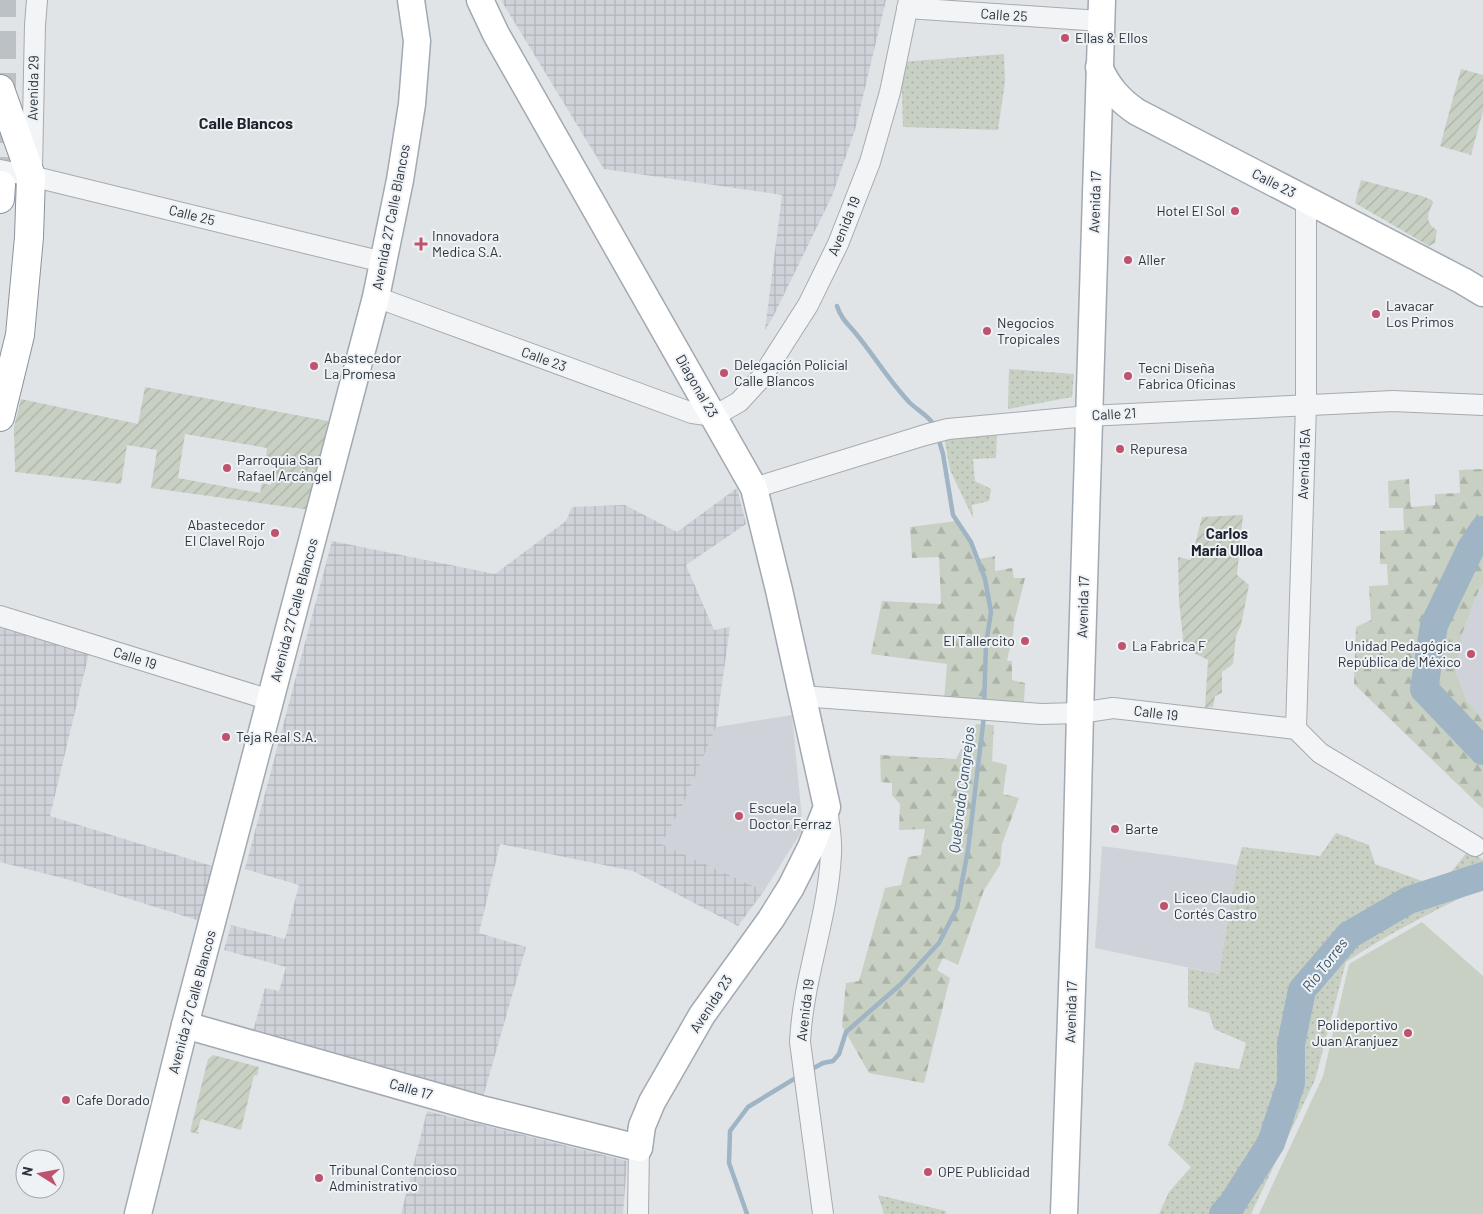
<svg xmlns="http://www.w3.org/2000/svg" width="1483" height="1214" font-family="Barlow,sans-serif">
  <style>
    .built { fill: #cfd3d9 }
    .industrial { fill: url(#industrial-grid) }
    .forest { fill: url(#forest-firs) }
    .park { fill: url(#park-dots) }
    .garden { fill: url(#garden-furrows); fill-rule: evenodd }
    .pitch { fill: #c7d0c2 }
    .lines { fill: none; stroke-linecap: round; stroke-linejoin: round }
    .stream { stroke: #9fb4c4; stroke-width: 4.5 }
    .river { stroke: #9fb4c4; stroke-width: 28 }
    .highway-tunnel { stroke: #bcc1c5; stroke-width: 28; stroke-dasharray: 28 14; stroke-linecap: butt }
    .minor-casing { stroke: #a6abb1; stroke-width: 22 }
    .major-casing { stroke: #a1a9b2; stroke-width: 29 }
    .highway-casing { stroke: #89929c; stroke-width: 30 }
    .minor { stroke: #f2f4f6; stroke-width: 20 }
    .major { stroke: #fff; stroke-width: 26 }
    .highway { stroke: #fff; stroke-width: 28 }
    .poi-dot { fill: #bf536d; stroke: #eff2f5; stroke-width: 2 }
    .labels { text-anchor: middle; stroke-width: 4; stroke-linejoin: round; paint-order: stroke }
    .street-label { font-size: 14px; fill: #2b333d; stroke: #eff2f5 }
    .poi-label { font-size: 14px; fill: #2b333d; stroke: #eff2f5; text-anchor: start }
    .neighbourhood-label { font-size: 15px; font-weight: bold; fill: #1d242e; stroke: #eff2f5 }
    .water-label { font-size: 15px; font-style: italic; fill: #39556c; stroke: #eff2f5 }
    .quarter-label { font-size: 16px; font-weight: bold; fill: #1d242e; stroke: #eff2f5 }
  </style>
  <defs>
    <pattern id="industrial-grid" width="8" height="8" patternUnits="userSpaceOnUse" patternTransform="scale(1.25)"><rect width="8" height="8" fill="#cfd3d9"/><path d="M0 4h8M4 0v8" fill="none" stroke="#b2b6bb"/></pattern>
    <pattern id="forest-firs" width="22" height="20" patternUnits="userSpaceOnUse" patternTransform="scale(1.25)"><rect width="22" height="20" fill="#c7d0c2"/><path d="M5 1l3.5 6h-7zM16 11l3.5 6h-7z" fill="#abb3a8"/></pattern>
    <pattern id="park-dots" width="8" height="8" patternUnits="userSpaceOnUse" patternTransform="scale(1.25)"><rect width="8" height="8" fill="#c7d0c2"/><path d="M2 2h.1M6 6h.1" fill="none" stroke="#abb3a8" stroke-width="1.8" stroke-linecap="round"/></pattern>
    <pattern id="garden-furrows" width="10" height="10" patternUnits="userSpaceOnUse" patternTransform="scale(1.25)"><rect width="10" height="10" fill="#c7d0c2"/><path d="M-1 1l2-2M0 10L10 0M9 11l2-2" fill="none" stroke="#abb3a8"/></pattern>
  </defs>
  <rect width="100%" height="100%" fill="#e0e4e7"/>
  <g class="built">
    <polygon points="1483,585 1483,719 1467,701 1456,673 1462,634 1478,592"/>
    <polygon points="792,715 803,829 764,891 660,844 684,802 716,727"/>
    <polygon points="1102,846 1237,865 1219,974 1095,948"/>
  </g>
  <g class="industrial">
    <polygon points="501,0 886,0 855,130 832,196 773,317 765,330 782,195 604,169"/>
    <polygon points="737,488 746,524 686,565 714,630 730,627 716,727 684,802 661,844 764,891 738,926 633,871 500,844 479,933 526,947 483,1097 252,1035 265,988 279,991 286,967 224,950 231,925 285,939 299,885 245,869 332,541 495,574 566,521 572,507 625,505 677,532"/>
    <polygon points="0,621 90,649 50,816 212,866 200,921 66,879 0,862"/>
    <polygon points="427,1111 627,1161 623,1214 401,1214"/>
  </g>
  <g class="forest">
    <polygon points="1483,469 1483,585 1478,592 1462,634 1456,673 1467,701 1483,719 1483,809 1354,684 1356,627 1371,620 1369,586 1388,585 1387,564 1380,564 1380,531 1404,530 1403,508 1389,508 1388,481 1409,479 1411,507 1435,505 1435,494 1460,493 1459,470"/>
    <polygon points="957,521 971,542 979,559 995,556 995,571 1012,568 1014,578 1025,578 1014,622 1013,634 1007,661 1012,661 1012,680 1025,683 1024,702 944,700 947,664 871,654 882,601 941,604 939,557 912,558 910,527"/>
    <polygon points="976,724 994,725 992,761 1007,765 1003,794 1019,798 1002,844 1000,865 984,890 958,965 943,958 937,970 950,978 924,1083 869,1073 842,1026 846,983 859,981 885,888 901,885 908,857 921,855 925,829 899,830 900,804 892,795 892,783 881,782 880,755 956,759 961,749 970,748"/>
  </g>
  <g class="park">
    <polygon points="1004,54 1005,82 998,130 903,127 901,62"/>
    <polygon points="1009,369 1074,374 1072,397 1008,409"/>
    <polygon points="997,430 996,458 973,459 975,481 991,489 989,501 972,505 973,518 950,470 944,437"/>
    <path d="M1336 833 1369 845 1375 864 1439 887 1468 851 1483 860V887C1436 910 1389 933 1346 962L1315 1080 1251 1214H1159L1169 1192 1191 1167 1168 1145 1182 1109 1195 1062 1239 1069 1246 1043 1214 1029 1209 1013 1188 1007V968L1219 974 1237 865 1242 847 1320 856Z"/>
    <polygon points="878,1195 946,1211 946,1214 884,1214"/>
  </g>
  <g class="garden">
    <polygon points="1461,69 1483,75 1483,111 1471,155 1440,146"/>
    <path d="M1361 180 1422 196 1432 200 1433 203C1427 214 1425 223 1437 230L1435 243 1429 246 1355 203Z"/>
    <path d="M145 387 328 421 310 510 151 488 157 450 127 445 121 484 15 472 14 427 21 399 138 424ZM185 434 267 448 266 457 275 459 271 485 262 483 260 493 178 478Z"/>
    <polygon points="1243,515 1237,575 1249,585 1241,625 1236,636 1233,664 1222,672 1222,693 1215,696 1213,707 1205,708 1208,660 1184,648 1179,601 1178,557 1191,560 1202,517"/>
    <polygon points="213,1055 259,1067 257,1076 254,1075 241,1130 201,1119 197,1132 199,1132 199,1134 190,1132 208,1059"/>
  </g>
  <polygon class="pitch" points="1422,922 1483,976 1483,1214 1259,1214 1323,1076 1349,964"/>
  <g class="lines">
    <g class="stream">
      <path d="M837 306C841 319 849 325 857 335 875 357 890 382 910 403 917 410 931 417 935 427"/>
      <polyline points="938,437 943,454 953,515 971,542 985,579 991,612 986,644 984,706"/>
      <polyline points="810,1070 823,1063 833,1061 839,1054 846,1032 901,984 939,943 957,908 968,850 984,716"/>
      <polyline points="747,1214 729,1163 730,1131 748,1107 799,1076"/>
    </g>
    <g class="river">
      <polyline points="1483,530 1471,548 1434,625 1424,689 1483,751"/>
      <polyline points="1223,1214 1232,1204 1271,1143 1291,1083 1291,1044 1302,990 1349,935 1409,900 1483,876"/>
    </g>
    <polyline class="highway-tunnel" points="1,185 2,127 2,0"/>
    <defs>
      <g id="minor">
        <polyline points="907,8 1101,21"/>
        <polyline points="32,167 35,25 37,0"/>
        <polyline points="0,170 31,176 383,262"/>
        <polyline points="376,297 692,413 714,416 739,402 762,377 808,305 838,244 870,162 890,92 909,0"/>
        <polyline points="754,488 925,435 948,429 1088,416 1393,401 1483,405"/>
        <polyline points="0,616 270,700"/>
        <polyline points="802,696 1041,714 1080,713 1113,708 1296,729 1320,753 1475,846"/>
        <polyline points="1296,729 1306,405 1306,199"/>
        <polyline points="638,1214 639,1148"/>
        <path d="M823 1214 800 1042C803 978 828 918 831 854 832 839 829 823 827 808"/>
      </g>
      <g id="major">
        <path d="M1099 67C1108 87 1119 100 1137 112L1463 281 1483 293"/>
        <polyline points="185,1025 481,1109 639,1148 642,1126 652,1102 702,1015 771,919 791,887 811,847 827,807 779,590 754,488 496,34 480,0"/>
        <polyline points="138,1214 185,1025 376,297 400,180 412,104 417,41 411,0"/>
        <polyline points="1064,1214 1076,876 1080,713 1102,0"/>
      </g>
      <g id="highway">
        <polyline points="0,89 31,176 29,237 20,335 0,417"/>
        <polyline points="0,199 1,185"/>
      </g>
    </defs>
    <use href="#minor" class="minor-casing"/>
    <use href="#major" class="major-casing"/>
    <use href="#highway" class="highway-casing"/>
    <use href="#minor" class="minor"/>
    <use href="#major" class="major"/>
    <use href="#highway" class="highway"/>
  </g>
  <g class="poi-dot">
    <circle cx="1065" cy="38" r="5"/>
    <circle cx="1235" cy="211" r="5"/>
    <path d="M418.5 236.5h5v5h5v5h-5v5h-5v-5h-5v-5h5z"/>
    <circle cx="1128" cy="260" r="5"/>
    <circle cx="1376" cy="314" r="5"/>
    <circle cx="987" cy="331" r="5"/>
    <circle cx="314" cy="366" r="5"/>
    <circle cx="724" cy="373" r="5"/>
    <circle cx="1128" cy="376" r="5"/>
    <circle cx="1120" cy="449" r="5"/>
    <circle cx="227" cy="468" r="5"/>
    <circle cx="275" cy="533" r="5"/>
    <circle cx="1025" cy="641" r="5"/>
    <circle cx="1122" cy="646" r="5"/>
    <circle cx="1471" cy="654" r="5"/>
    <circle cx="226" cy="737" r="5"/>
    <circle cx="739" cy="816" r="5"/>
    <circle cx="1115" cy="829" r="5"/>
    <circle cx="1164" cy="906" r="5"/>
    <circle cx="1408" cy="1033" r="5"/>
    <circle cx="66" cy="1100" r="5"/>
    <circle cx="928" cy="1172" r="5"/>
    <circle cx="319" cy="1178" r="5"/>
  </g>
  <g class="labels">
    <g class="street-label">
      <text transform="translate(1004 15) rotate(4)" y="5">Calle 25</text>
      <text transform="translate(33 88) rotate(-89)" y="5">Avenida 29</text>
      <text transform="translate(1274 183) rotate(27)" y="5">Calle 23</text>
      <text transform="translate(1095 202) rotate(-88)" y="5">Avenida 17</text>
      <text transform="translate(192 215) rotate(14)" y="5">Calle 25</text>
      <text transform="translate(391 217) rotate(-79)" y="5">Avenida 27 Calle Blancos</text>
      <text transform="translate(844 226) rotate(-68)" y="5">Avenida 19</text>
      <text transform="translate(544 359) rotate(20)" y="5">Calle 23</text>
      <text transform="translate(697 386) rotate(60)" y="5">Diagonal 23</text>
      <text transform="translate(1114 414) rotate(-3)" y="5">Calle 21</text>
      <text transform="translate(1304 464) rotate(-88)" y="5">Avenida 15A</text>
      <text transform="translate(1083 607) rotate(-88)" y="5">Avenida 17</text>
      <text transform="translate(294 610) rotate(-75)" y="5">Avenida 27 Calle Blancos</text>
      <text transform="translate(135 658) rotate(18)" y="5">Calle 19</text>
      <text transform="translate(1156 713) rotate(7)" y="5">Calle 19</text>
      <text transform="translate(192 1002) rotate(-75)" y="5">Avenida 27 Calle Blancos</text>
      <text transform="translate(711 1004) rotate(-57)" y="5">Avenida 23</text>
      <text transform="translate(805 1010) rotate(-83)" y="5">Avenida 19</text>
      <text transform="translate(1071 1012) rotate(-88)" y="5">Avenida 17</text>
      <text transform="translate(411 1089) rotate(16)" y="5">Calle 17</text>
    </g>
    <g class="poi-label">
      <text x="1075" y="43">Ellas &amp; Ellos</text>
      <text x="1225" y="216" text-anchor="end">Hotel El Sol</text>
      <text x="432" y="241">Innovadora<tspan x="432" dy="16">Medica S.A.</tspan></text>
      <text x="1138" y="265">Aller</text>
      <text x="1386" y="311">Lavacar<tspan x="1386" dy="16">Los Primos</tspan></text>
      <text x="997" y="328">Negocios<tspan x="997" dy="16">Tropicales</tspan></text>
      <text x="324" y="363">Abastecedor<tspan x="324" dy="16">La Promesa</tspan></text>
      <text x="734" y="370">Delegación Policial<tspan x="734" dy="16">Calle Blancos</tspan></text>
      <text x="1138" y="373">Tecni Diseña<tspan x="1138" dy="16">Fabrica Oficinas</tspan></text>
      <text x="1130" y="454">Repuresa</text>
      <text x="237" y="465">Parroquia San<tspan x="237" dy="16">Rafael Arcángel</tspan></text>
      <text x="265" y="530" text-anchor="end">Abastecedor<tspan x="265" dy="16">El Clavel Rojo</tspan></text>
      <text x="1015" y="646" text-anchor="end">El Tallercito</text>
      <text x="1132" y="651">La Fabrica F</text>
      <text x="1461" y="651" text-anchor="end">Unidad Pedagógica<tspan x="1461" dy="16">República de México</tspan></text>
      <text x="236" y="742">Teja Real S.A.</text>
      <text x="749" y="813">Escuela<tspan x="749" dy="16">Doctor Ferraz</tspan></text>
      <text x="1125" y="834">Barte</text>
      <text x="1174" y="903">Liceo Claudio<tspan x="1174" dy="16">Cortés Castro</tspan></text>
      <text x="1398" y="1030" text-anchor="end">Polideportivo<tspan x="1398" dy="16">Juan Aranjuez</tspan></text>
      <text x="76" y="1105">Cafe Dorado</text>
      <text x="329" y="1175">Tribunal Contencioso<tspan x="329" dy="16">Administrativo</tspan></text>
      <text x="938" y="1177">OPE Publicidad</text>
    </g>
    <g class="neighbourhood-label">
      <text x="1227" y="539">Carlos<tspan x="1227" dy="17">María Ulloa</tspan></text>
    </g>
    <g class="water-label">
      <text transform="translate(962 790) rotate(-83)" y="5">Quebrada Cangrejos</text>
      <text transform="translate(1325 965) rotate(-52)" y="5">Río Torres</text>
    </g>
    <g class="quarter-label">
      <text x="246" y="129">Calle Blancos</text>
    </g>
  </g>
  <g transform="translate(40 1174) rotate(281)"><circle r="24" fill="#eff2f5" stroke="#a1a6ab"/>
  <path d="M0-4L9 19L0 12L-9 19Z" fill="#bf536d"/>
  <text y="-8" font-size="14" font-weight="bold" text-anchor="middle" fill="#2b333d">N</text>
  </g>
</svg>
